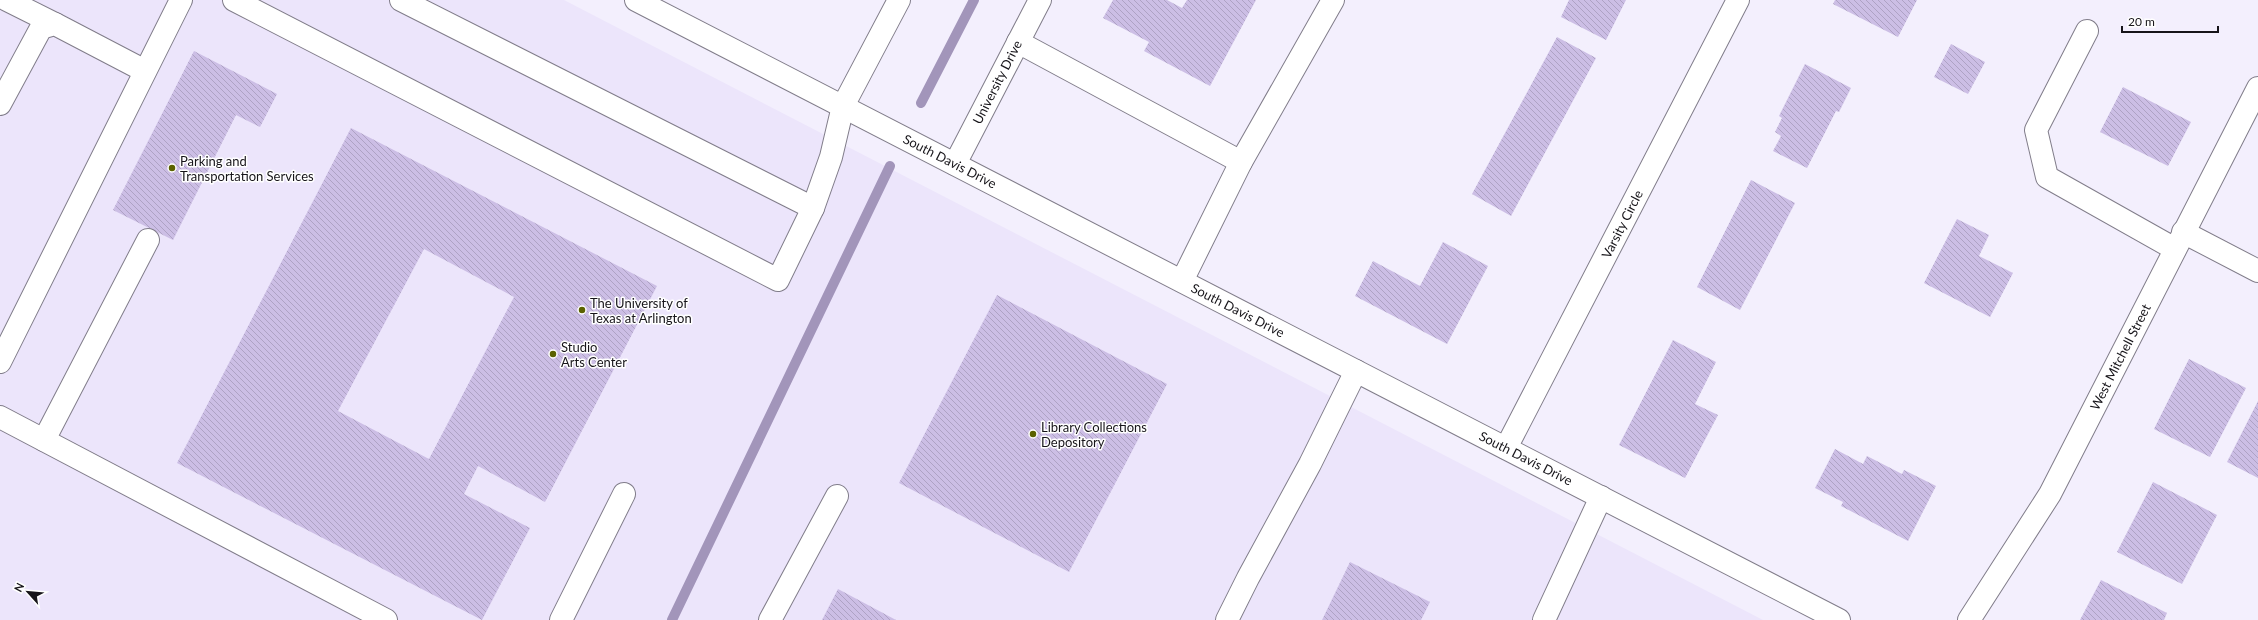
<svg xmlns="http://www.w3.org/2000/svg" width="2258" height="620" font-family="Lato,sans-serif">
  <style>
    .built { fill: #ece5fb }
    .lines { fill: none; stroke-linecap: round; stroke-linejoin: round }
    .stream { stroke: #a295ba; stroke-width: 10 }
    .building { fill: url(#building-back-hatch); fill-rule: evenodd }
    .minor-casing { stroke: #817d8a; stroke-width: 24 }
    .minor { stroke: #fff; stroke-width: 22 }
    .poi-dot { fill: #5b6200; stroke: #fff; stroke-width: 1.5 }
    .labels { text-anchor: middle; stroke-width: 3; stroke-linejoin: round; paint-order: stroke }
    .street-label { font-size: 13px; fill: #161419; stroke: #fff }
    .poi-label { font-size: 13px; fill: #161419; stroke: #fff; text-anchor: start }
  </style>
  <defs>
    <pattern id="building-back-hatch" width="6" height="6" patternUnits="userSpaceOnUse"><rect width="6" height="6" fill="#ccbee5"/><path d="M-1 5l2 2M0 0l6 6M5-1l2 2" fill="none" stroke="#aea2c4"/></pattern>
  </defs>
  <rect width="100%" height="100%" fill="#f3effd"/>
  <polygon class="built" points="0,0 564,0 1763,620 0,620"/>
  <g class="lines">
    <g class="stream">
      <polyline points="921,103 974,0"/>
      <polyline points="672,620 890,166"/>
    </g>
  </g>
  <g class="building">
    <polygon points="1113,0 1167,0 1182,8 1187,0 1256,0 1210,86 1144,51 1149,42 1103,18"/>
    <polygon points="1569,0 1626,0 1606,40 1561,17"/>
    <polygon points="1835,0 1917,0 1898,37 1833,4"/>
    <polygon points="1557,37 1596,58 1511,216 1472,194"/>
    <polygon points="1951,44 1985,62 1968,94 1934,77"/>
    <polygon points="194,51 277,94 260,127 236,115 173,240 113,210"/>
    <polygon points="1805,64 1851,88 1839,112 1836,111 1807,168 1773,151 1781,136 1775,132 1782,118 1779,116"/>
    <polygon points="2123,87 2191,122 2168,166 2100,132"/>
    <path d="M351 128 657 286 545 502 478 466 464 494 530 528 482 620 177 463ZM424 249 514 297 429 459 338 411Z"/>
    <polygon points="1751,180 1795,203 1740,310 1697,287"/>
    <polygon points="1957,219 1989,235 1979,256 2013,273 1990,317 1924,283"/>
    <polygon points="1443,242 1488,266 1447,344 1355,296 1373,261 1420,286"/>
    <polygon points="997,295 1167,384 1069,572 899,483"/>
    <polygon points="1673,340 1716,362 1695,404 1718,415 1685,478 1619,445"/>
    <polygon points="2189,359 2246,388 2210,457 2154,429"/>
    <polygon points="2258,401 2258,478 2227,462"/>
    <polygon points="1835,449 1863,464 1867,456 1902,474 1904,470 1936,486 1908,541 1841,506 1843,502 1815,488"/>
    <polygon points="2153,482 2217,515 2182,584 2117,552"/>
    <polygon points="1350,562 1430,602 1421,620 1322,620"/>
    <polygon points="2101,580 2167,613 2164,620 2080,620"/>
    <polygon points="838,589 896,620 822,620"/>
  </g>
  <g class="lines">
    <defs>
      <g id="minor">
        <polyline points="7,0 55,24"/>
        <polyline points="234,0 778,280 813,208 831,157 843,106 899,0"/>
        <polyline points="401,0 813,208"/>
        <polyline points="636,0 1839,620"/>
        <polyline points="2087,31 2036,130 2047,177 2175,249"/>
        <polyline points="1018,42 1241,162"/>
        <polyline points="0,104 41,28 55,24 145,71"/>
        <polyline points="955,164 1040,0"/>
        <polyline points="2183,232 2258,271"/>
        <polyline points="1182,281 1241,162 1333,0"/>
        <polyline points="0,362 181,0"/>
        <polyline points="0,417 386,620"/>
        <polyline points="44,440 148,240"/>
        <polyline points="1506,448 1738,0"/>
        <polyline points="561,620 624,494"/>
        <polyline points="770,620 837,496"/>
        <polyline points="1227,620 1248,578 1310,464 1356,371"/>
        <polyline points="1544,620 1601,497"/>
        <polyline points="1969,620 2050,494 2258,88"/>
      </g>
    </defs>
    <use href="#minor" class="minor-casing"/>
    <use href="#minor" class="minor"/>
  </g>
  <g class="poi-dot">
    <circle cx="172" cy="168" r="4"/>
    <circle cx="582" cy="310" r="4"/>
    <circle cx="553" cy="354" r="4"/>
    <circle cx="1033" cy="434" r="4"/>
  </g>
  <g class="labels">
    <g class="street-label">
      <text transform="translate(997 82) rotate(-63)" y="5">University Drive</text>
      <text transform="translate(950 161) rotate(27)" y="5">South Davis Drive</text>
      <text transform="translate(1622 224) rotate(-63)" y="5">Varsity Circle</text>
      <text transform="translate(1238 310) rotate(27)" y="5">South Davis Drive</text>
      <text transform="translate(2120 357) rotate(-63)" y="5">West Mitchell Street</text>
      <text transform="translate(1526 458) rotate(27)" y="5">South Davis Drive</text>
    </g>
    <g class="poi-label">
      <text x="180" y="166">Parking and<tspan x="180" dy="15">Transportation Services</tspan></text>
      <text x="590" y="308">The University of<tspan x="590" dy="15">Texas at Arlington</tspan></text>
      <text x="561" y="352">Studio<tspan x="561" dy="15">Arts Center</tspan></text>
      <text x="1041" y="432">Library Collections<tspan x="1041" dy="15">Depository</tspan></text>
    </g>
  </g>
  <g transform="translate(28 592) rotate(297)" stroke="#ffffff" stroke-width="3" paint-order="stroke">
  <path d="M0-3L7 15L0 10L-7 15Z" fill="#161419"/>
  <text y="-6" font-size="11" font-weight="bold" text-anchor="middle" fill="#161419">N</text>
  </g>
  <path d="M2122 26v6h96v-6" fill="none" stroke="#161419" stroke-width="2"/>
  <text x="2128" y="26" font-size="12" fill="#161419" stroke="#ffffff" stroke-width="3" paint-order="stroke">20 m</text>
</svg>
